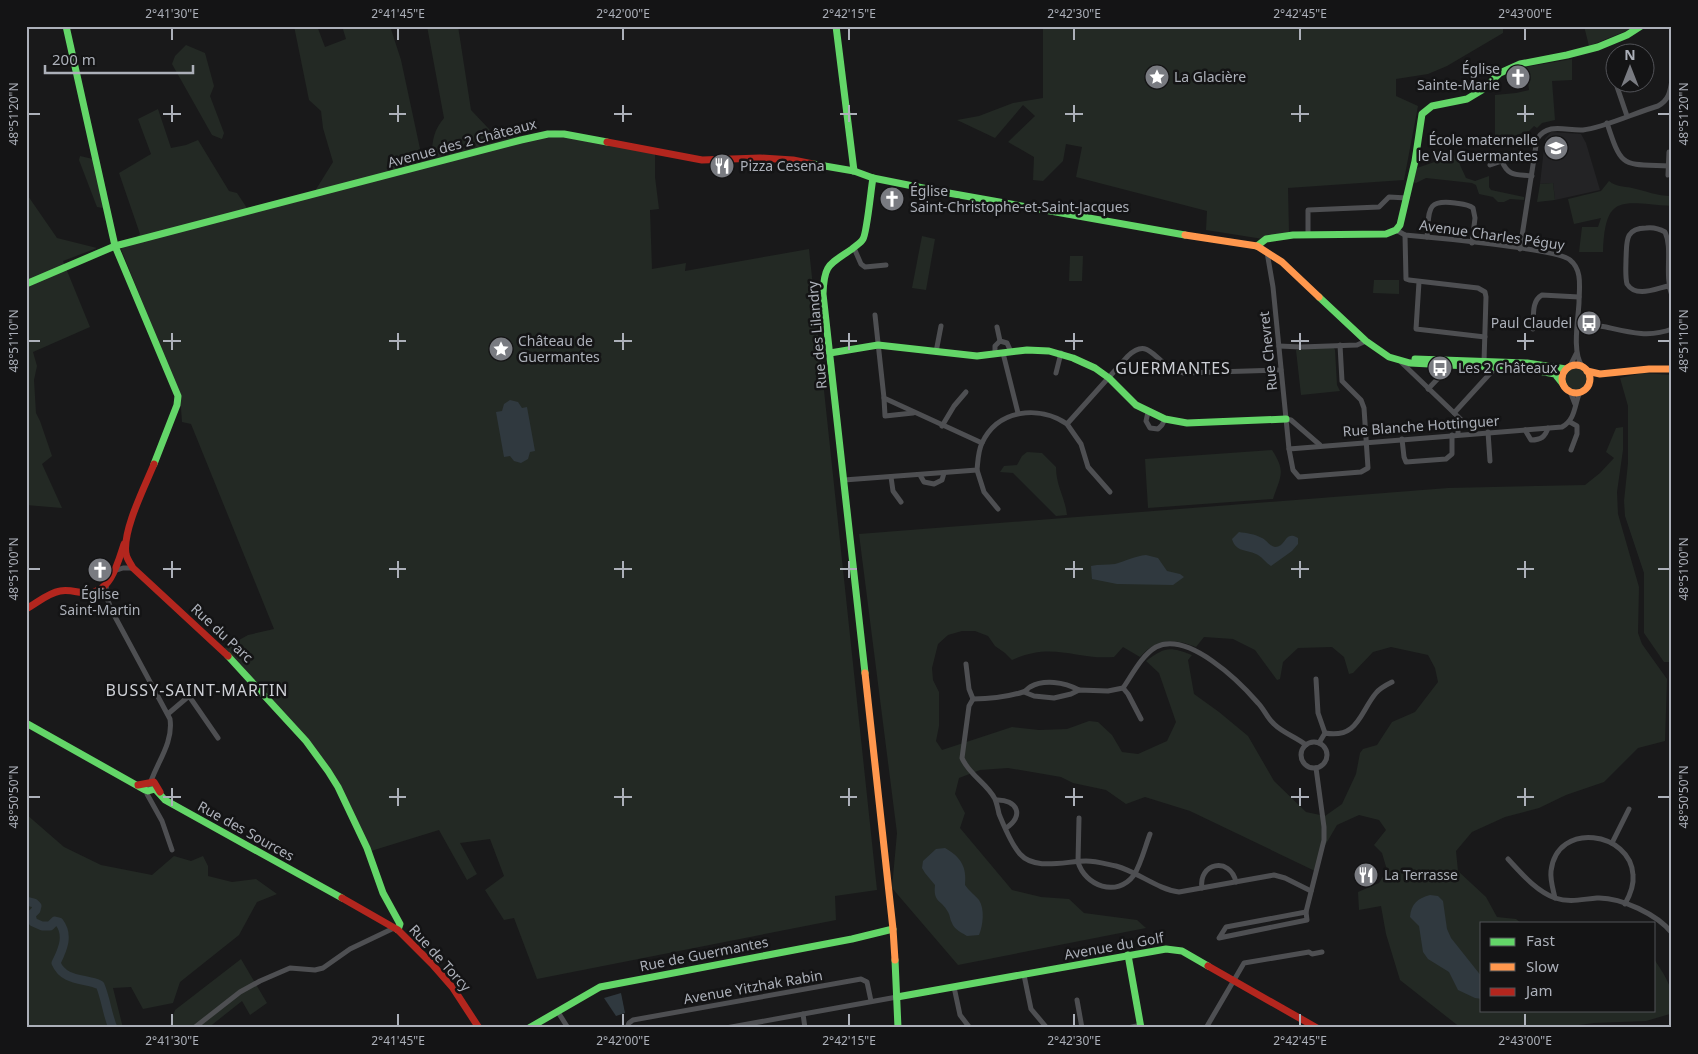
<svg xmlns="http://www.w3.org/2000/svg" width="1698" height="1054" font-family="'Noto Sans',sans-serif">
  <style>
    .built { fill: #232325 }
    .green { fill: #232924; fill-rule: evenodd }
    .water { fill: #30393f }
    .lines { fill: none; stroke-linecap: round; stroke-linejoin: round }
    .river { stroke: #30393f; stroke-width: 9 }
    .street { stroke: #4e4f52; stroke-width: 5 }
    .fast { stroke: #63d668; stroke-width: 7 }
    .slow { stroke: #ff974d; stroke-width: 7 }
    .jam { stroke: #b3261e; stroke-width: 7 }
    .ticks { fill: none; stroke: #acb0b9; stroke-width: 2 }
    .labels { text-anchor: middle; stroke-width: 5; stroke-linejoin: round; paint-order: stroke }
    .poi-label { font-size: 14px; fill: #acb0b9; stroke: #141415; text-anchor: start }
    .street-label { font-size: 14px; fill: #acb0b9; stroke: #141415 }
    .quarter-label { font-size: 16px; letter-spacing: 1px; fill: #cdcfd5; stroke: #141415 }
    .neatline { fill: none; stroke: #acb0b9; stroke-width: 2 }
    .ticks-label { font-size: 12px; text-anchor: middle; fill: #acb0b9 }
  </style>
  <rect width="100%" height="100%" fill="#19191a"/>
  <polygon class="built" points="1551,132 1581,134 1586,143 1600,190 1555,200 1553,183 1540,184 1545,139"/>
  <g class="green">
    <path d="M294 26H317L325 47 346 39 342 26H390L401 60 422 158 432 156C432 140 434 130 444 118L427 26H458L471 110 489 129 495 140 555 130 655 148V177L659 209 650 210 652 269 686 263 685 271 809 249 877 890 835 896 836 920 537 979 514 918 504 920 485 890 504 876 490 839 460 843 477 874 467 880 439 830 371 851 340 785 223 649 248 635 274 629 191 424 182 422 180 395 121 249 140 234 119 173 151 154 138 119 158 109 171 148 186 145 198 140 229 191 237 193 247 208 315 191 333 162 323 128 321 111 309 100Z"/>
    <polygon points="1043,26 1503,26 1503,33 1447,66 1428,74 1396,79 1396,96 1418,106 1404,180 1288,188 1289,232 1263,239 1206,230 1207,211 1076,177 1082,147 1066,144 1063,161 1043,181 1033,180 1034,157 1008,142 1035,116 1023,105 995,138 957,120 979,116 1013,103 1043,98"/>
    <polygon points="1584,26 1633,26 1626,31 1589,46"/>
    <polygon points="186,45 205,53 214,86 210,96 224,133 222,139 212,135 172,64 175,56"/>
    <polygon points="1572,59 1572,80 1552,81 1555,120 1542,123 1537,128 1534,126 1529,131 1495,142 1495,95 1516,93 1529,90 1526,67"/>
    <polygon points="1458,154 1460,165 1466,178 1475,181 1489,176 1489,187 1491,190 1524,197 1524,200 1510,199 1504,202 1498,202 1493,197 1479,194 1476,185 1472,183 1426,178 1416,183 1413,182 1417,168"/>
    <polygon points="80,156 93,159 107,192 103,208 97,207 79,160"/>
    <path d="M1609 181C1616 187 1623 186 1632 188 1646 191 1657 196 1672 196V206C1622 203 1605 192 1603 252H1579L1582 227H1598L1601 218 1574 224 1568 199 1601 191Z"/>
    <polygon points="1553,183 1555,200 1537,202 1540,184"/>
    <polygon points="26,196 28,196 57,238 97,248 63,261 90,327 33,352 37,366 34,380 36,413 40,421 52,456 42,464 62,508 26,505"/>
    <polygon points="922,236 935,239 926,290 912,288"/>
    <polygon points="1070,256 1083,256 1082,281 1069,281"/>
    <polygon points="1374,280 1399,280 1399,294 1373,293"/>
    <polygon points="1315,348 1334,348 1335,350 1337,385 1340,391 1301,395 1296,350"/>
    <circle cx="1576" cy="379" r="11"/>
    <polygon points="1643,373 1672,375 1672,662 1664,662 1644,633 1644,573 1625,516 1624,501 1628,463 1628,406 1620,378"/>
    <path d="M1623 427V450L1617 492 1618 514 1639 587 1638 633 1642 644 1667 679 1665 741 1638 748 1604 782 1566 795 1539 808 1505 817 1472 832 1456 851 1458 871 1486 897 1497 917 1516 919 1521 923H1482V1010H1654V959C1665 976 1678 993 1670 1014L1646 1021 1594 1023 1579 1025 1577 1028H1461L1400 980 1386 934 1381 906 1359 910 1358 892 1379 883 1387 870 1382 853 1374 845 1386 830 1379 820 1359 815 1337 825 1320 854 1315 871 1190 811 1145 797 1126 804 1106 790 1073 783 1061 777 1008 768 980 770 959 778 955 794 965 813 960 828 1012 890 1041 897 1069 899 1084 913 1137 920 1146 928 958 965 892 888 897 833 859 534 1448 488 1585 485 1600 473 1614 458 1606 452 1616 428ZM962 631H975L988 636 995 646 1005 653 1012 660C1053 641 1075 660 1114 657L1123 647 1140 657C1156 638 1175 638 1196 647L1204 637 1233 639 1255 650 1277 680 1280 679 1283 662 1298 648 1332 647 1344 657 1349 674 1353 673 1373 652 1391 647 1428 655 1435 668 1438 682 1415 712 1392 722 1377 745 1363 749 1360 753 1356 774 1342 804 1325 816 1306 812 1274 781 1248 736 1219 712 1194 694 1188 660 1192 655C1169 646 1165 647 1146 661L1159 673 1176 722 1167 741 1138 754 1122 752 1112 735 1098 722 1089 721 1067 729 1039 730 1012 727 942 750 936 741 939 726V692L933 680 932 668 938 644 948 635Z"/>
    <path d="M1272 450C1286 472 1281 475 1273 499L1148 508 1145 459Z"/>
    <path d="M1027 452 1042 453 1056 467C1056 486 1065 497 1067 515L1056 516 1013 473 1000 472 1004 466 1017 465 1022 456Z"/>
    <polygon points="26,814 64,847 101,865 152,875 174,856 191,861 203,856 208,866 208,876 232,882 256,879 277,894 257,902 239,935 180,982 173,1003 143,1009 131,987 113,988 123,1028 26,1028"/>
    <polygon points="241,959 267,1003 250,1015 242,1001 208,1028 169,1028 175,1010"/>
  </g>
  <g class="water">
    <polygon points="510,400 518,402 522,408 527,407 535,451 530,452 528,459 521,463 514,461 510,456 504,457 496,412 502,411 504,404"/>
    <path d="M1239 532C1246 533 1255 534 1262 538 1267 540 1269 546 1275 547 1287 547 1284 530 1298 538V544L1292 551 1271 566C1266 563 1263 558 1258 555 1248 549 1236 553 1232 539Z"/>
    <path d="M1146 555 1158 558 1167 571 1180 574 1184 577 1173 585 1117 584 1092 579 1091 566C1099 564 1107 565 1115 564 1126 561 1135 556 1146 555Z"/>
    <path d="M945 848C961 857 967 867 965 885 969 891 975 895 979 900 985 909 983 926 979 935L967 936C962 933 954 929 952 923 950 920 950 915 948 912 941 899 933 903 935 885L925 873 922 868 923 861 936 849Z"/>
    <path d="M1430 895 1438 896 1443 901 1447 929 1451 938 1482 977V999L1475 998 1458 990 1449 972 1428 959 1423 952 1419 926 1410 917C1411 904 1418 898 1430 895Z"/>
    <polygon points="621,993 625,1013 616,1016 604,998"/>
  </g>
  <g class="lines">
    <path class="river" d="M26 901 34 903 37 906 36 910 31 915 33 922 42 926H50L55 921 59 922C69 935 63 949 56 963 64 982 85 978 100 985 106 999 107 1014 113 1028"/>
    <g class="street">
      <polyline points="1616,67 1611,69 1627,116"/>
      <path d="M1607 123C1622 169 1622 164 1669 166"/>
      <path d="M1490 165 1502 161C1508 177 1517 174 1532 176"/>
      <polyline points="1668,175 1669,152"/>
      <path d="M1396 230 1405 235C1429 237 1559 249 1570 260 1583 270 1579 289 1579 303 1578 321 1572 352 1582 366"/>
      <polyline points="1308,235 1308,210 1379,207 1389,197 1407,198"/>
      <polyline points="1405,235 1406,279 1409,280 1478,288 1485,292 1486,297 1484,362"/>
      <path d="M1427 237C1430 212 1424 199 1455 203 1462 204 1468 204 1473 208L1475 218 1472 243"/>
      <polyline points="854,248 861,264 865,267 886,265"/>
      <path d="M1520 249 1537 139C1548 122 1566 131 1583 130 1603 128 1637 112 1658 106 1669 100 1670 92 1672 80"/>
      <polyline points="1267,252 1273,287 1289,449 1293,470 1299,477 1361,472 1368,468 1364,408 1361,400 1342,381 1340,345"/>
      <polyline points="1419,282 1416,329 1485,337"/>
      <path d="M1668 286C1655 289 1636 298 1627 284 1625 276 1626 267 1626 259 1627 243 1624 228 1646 228 1653 227 1658 228 1665 232 1673 249 1664 274 1672 296"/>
      <polyline points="875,315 884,398 982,443"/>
      <path d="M1578 326C1587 326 1597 325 1606 327 1628 332 1649 338 1672 329"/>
      <polyline points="997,327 1000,341"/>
      <path d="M1533 329C1534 317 1531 301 1542 295L1579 297"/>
      <polyline points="1279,346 1301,347 1357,345 1366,341"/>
      <polyline points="936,352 941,326"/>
      <polyline points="1003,353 1018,413"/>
      <polyline points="995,354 995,346 1000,341 1007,343 1011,352"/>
      <polyline points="1401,362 1475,433"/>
      <polyline points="1570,366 1576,354"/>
      <polyline points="1056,373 1061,353"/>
      <polyline points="1428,389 1447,369 1448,362"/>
      <polyline points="1570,391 1575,404"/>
      <polyline points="884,398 885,416 913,413"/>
      <polyline points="1148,412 1146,421 1150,428 1158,429 1162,425 1165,419"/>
      <polyline points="1454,413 1495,368"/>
      <polyline points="1458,417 1458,434"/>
      <polyline points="1286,419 1291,420 1320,445"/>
      <polyline points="1570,422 1577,426 1577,434 1571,450"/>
      <polyline points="1067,424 1081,444 1088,467 1110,492"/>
      <polyline points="942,426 954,406 966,392"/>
      <path d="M1525 430 1531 440C1541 440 1545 437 1548 428"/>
      <polyline points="1488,432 1490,461"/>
      <polyline points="1402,439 1404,457 1406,462 1446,459 1452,454 1452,435"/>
      <path d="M1289 449 1562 427C1576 419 1574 405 1580 392"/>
      <polyline points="977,470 984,492 998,509"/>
      <polyline points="920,475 924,482 934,484 942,480 944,473"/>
      <polyline points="891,477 893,491 901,502"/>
      <path d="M844 480 977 470C978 461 978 451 982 443 998 409 1039 405 1067 424L1128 356C1145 340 1151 353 1165 364 1170 368 1177 371 1183 373L1281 370"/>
      <polyline points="114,571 123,568 133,568"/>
      <path d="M106 586 108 601 113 613 170 719C174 746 152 768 147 794L162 821 172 850"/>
      <polyline points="966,664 969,689 973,699"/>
      <polyline points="1316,679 1318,713 1325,733"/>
      <polyline points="1123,688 1128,694 1141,719"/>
      <path d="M1024 692 1034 696 1054 698 1071 694 1079 690 1108 691 1123 688C1132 675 1142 655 1156 647 1188 631 1239 681 1258 703 1264 709 1267 718 1274 724 1283 733 1296 737 1306 745"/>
      <path d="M973 699 969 706 962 758C969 775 987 783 995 799 997 804 998 809 999 814 1004 826 1011 844 1020 854 1035 871 1066 861 1086 861 1096 861 1106 864 1116 866 1138 872 1157 889 1179 892L1274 875 1285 878 1311 891"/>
      <path d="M973 699C991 699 1007 697 1023 692 1026 691 1027 689 1030 687 1044 679 1064 682 1079 690"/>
      <polyline points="169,713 189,696 218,738"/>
      <circle cx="1314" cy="755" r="13"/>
      <path d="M1319 743 1325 733C1358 739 1360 712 1376 693 1380 688 1386 685 1392 682"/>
      <path d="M996 800C1017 799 1025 816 1006 828"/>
      <path d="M1079 818 1078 862C1085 886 1117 898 1134 875 1141 864 1145 847 1150 834"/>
      <polyline points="1612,843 1629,809"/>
      <path d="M1508 859C1522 874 1536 891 1555 898 1570 903 1583 899 1597 898 1621 897 1658 915 1672 933"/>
      <path d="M1202 888C1198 863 1230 856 1236 882"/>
      <path d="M1555 898C1553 889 1550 880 1551 871 1557 820 1631 832 1633 875 1634 884 1630 895 1625 904"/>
      <polygon points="1306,912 1307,920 1219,938 1226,927"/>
      <polyline points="1306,912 1324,840 1324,827 1316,768"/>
      <polyline points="1024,975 1031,1009 1047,1028"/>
      <polyline points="954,987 960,1015 970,1028"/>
      <polyline points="1077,1000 1082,1028"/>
      <polyline points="558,1012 568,1028"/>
      <polyline points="803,1014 805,1028"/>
      <polyline points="194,1028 240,992 260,981 290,968 315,970 323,968 350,949 394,928"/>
      <polyline points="627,1028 629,1023 633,1020 861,979 867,982 871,1001"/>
      <polyline points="726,1028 897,997"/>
      <polyline points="1128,1028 1141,1025"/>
      <polyline points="1206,1028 1244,963 1309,952 1312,954 1322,952"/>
    </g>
    <g class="fast">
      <polyline points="66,26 115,246 178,396 177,405 154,464"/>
      <polyline points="836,26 854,171"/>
      <polyline points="813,164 854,171 873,178 943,192 1185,235"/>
      <polyline points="1257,246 1266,239 1293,235 1386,234 1396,230 1400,225 1415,161 1422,114 1432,106 1467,99 1482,90 1500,73 1520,64 1567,55 1598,47 1627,35 1641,26"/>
      <polyline points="26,284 115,246 521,140 548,134 564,134 607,142"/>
      <polyline points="1319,297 1366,341 1389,357 1410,363 1528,369 1555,374 1563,384"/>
      <polyline points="830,353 878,345 977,356 1027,350 1049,351 1073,358 1095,368 1109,378 1136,405 1165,419 1187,423 1286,419"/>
      <polyline points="1415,359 1527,363 1566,369"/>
      <polyline points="228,656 306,741 328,771 338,787 367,848 383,893 400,924 398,930"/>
      <path d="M865 673 823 294C824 264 829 265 852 249 855 246 861 243 863 239 867 233 871 188 873 178"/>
      <polyline points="26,723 145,790 148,791 155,789 165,800 342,898"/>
      <polyline points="1128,955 1141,1028"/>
      <polyline points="895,960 898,1028"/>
      <polyline points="897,997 1166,949 1182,951 1208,966"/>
      <polyline points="529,1028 600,987 852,939 893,929"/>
    </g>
    <g class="slow">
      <polyline points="1185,235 1257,246 1282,262 1319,297"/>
      <circle cx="1576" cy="379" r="14"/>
      <polyline points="1587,371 1600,374 1649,369 1672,369"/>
      <polyline points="865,673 893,929 895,960"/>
    </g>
    <g class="jam">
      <polyline points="607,142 702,160 760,158 793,160 813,164"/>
      <path d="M154 464C145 486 122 531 126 554 127 559 130 563 133 568L228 656"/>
      <path d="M26 609C37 603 48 593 60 591 70 589 78 593 87 593 111 593 118 562 124 544"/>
      <polyline points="138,785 154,782 160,792"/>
      <polyline points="342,898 398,930 432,964 453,988 479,1028"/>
      <polyline points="1208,966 1317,1028"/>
    </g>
  </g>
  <path class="ticks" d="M172 28V40M398 28V40M623 28V40M849 28V40M1074 28V40M1300 28V40M1525 28V40M172 105V122M398 105V122M623 105V122M849 105V122M1074 105V122M1300 105V122M1525 105V122M28 114H40M163 114H181M389 114H406M614 114H632M840 114H857M1065 114H1083M1291 114H1309M1517 114H1534M1658 114H1670M172 333V350M398 333V350M623 333V350M849 333V350M1074 333V350M1300 333V350M1525 333V350M28 341H40M163 341H181M389 341H406M614 341H632M840 341H857M1065 341H1083M1291 341H1309M1517 341H1534M1658 341H1670M172 561V578M398 561V578M623 561V578M849 561V578M1074 561V578M1300 561V578M1525 561V578M28 569H40M163 569H181M389 569H406M614 569H632M840 569H857M1065 569H1083M1291 569H1309M1517 569H1534M1658 569H1670M172 788V806M398 788V806M623 788V806M849 788V806M1074 788V806M1300 788V806M1525 788V806M28 797H40M163 797H181M389 797H406M614 797H632M840 797H857M1065 797H1083M1291 797H1309M1517 797H1534M1658 797H1670M172 1014V1026M398 1014V1026M623 1014V1026M849 1014V1026M1074 1014V1026M1300 1014V1026M1525 1014V1026"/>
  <defs>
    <symbol id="sight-disc" viewBox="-11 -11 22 22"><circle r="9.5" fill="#797b81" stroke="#141415"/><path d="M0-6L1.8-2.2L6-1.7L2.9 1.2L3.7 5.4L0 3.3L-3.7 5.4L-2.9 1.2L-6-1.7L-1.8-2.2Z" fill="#fff"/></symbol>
    <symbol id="church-disc" viewBox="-11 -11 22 22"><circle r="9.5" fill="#797b81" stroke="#141415"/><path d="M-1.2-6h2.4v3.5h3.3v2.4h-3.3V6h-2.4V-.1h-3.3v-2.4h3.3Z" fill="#fff"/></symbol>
    <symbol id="school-disc" viewBox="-11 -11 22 22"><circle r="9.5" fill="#797b81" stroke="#141415"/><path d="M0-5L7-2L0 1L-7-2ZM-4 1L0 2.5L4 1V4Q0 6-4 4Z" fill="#fff"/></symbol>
    <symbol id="restaurant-disc" viewBox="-11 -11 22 22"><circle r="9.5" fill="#797b81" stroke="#141415"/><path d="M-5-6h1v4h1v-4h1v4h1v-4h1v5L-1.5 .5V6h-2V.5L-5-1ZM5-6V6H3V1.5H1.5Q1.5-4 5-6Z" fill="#fff"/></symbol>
    <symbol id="bus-disc" viewBox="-11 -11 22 22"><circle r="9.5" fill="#797b81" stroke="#141415"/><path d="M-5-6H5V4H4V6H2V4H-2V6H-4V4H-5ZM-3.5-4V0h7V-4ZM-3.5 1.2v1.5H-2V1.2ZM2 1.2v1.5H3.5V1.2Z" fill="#fff"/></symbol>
  </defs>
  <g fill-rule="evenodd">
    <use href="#sight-disc" x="1143" y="63" width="28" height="28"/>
    <use href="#church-disc" x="1504" y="63" width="28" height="28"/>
    <use href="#school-disc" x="1542" y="134" width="28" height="28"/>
    <use href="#restaurant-disc" x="708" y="152" width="28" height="28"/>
    <use href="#church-disc" x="878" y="185" width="28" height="28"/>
    <use href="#bus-disc" x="1575" y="309" width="28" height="28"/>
    <use href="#sight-disc" x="487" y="335" width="28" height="28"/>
    <use href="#bus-disc" x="1426" y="354" width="28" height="28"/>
    <use href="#church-disc" x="86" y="556" width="28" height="28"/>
    <use href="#restaurant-disc" x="1352" y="861" width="28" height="28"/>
  </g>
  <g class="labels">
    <g class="poi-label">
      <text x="1500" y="74" text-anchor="end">Église<tspan x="1500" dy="16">Sainte-Marie</tspan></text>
      <text x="1174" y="82">La Glacière</text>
      <text x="1538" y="145" text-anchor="end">École maternelle<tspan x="1538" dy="16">le Val Guermantes</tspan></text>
      <text x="740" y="171">Pizza Cesena</text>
      <text x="910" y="196">Église<tspan x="910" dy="16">Saint-Christophe-et-Saint-Jacques</tspan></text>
      <text x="1572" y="328" text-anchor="end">Paul Claudel</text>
      <text x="518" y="346">Château de<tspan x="518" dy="16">Guermantes</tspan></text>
      <text x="1458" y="373">Les 2 Châteaux</text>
      <text x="100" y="599" text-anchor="middle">Église<tspan x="100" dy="16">Saint-Martin</tspan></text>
      <text x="1384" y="880">La Terrasse</text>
    </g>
    <g class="street-label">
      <text transform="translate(462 143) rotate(-15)" y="5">Avenue des 2 Châteaux</text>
      <text transform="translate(1492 235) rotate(8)" y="5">Avenue Charles Péguy</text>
      <text transform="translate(817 335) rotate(-95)" y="5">Rue des Lilandry</text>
      <text transform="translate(1268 351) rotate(-96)" y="5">Rue Chevret</text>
      <text transform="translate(1421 426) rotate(-4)" y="5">Rue Blanche Hottinguer</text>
      <text transform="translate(222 633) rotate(43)" y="5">Rue du Parc</text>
      <text transform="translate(246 831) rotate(29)" y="5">Rue des Sources</text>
      <text transform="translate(1114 946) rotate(-10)" y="5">Avenue du Golf</text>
      <text transform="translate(704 954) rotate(-11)" y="5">Rue de Guermantes</text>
      <text transform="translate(440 958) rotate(48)" y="5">Rue de Torcy</text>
      <text transform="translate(753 987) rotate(-10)" y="5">Avenue Yitzhak Rabin</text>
    </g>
    <g class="quarter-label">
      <text x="1173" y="374">GUERMANTES</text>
      <text x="197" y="696">BUSSY-SAINT-MARTIN</text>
    </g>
  </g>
  <rect width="1698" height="1054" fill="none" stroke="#141415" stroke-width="55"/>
  <rect x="1480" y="922" width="175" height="90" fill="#141415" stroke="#515257"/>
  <rect x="1490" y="938" width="25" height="8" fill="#63d668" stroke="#515257"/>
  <text x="1526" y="946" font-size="15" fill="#acb0b9">Fast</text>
  <rect x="1490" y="963" width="25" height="8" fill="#ff974d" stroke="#515257"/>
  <text x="1526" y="972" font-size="15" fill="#acb0b9">Slow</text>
  <rect x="1490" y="988" width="25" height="8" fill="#b3261e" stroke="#515257"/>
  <text x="1526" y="996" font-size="15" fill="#acb0b9">Jam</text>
  <g transform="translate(1630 68)"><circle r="24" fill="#141415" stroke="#515257"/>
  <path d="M0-4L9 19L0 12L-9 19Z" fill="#797b81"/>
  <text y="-8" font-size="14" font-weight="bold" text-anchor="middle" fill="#acb0b9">N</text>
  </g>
  <path d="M45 65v8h148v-8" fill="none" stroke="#acb0b9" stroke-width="2.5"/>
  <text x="52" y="65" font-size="15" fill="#acb0b9" stroke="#141415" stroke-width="4" paint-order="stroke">200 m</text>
  <rect x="28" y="28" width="1642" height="998" class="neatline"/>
  <g class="ticks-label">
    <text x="172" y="18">2°41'30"E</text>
    <text x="398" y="18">2°41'45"E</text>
    <text x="623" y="18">2°42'00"E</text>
    <text x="849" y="18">2°42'15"E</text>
    <text x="1074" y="18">2°42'30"E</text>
    <text x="1300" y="18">2°42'45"E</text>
    <text x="1525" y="18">2°43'00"E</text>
    <text transform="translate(14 114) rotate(-90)" y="4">48°51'20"N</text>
    <text transform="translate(1684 114) rotate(-90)" y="4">48°51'20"N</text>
    <text transform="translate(14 341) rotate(-90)" y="4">48°51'10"N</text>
    <text transform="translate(1684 341) rotate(-90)" y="4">48°51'10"N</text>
    <text transform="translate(14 569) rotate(-90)" y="4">48°51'00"N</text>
    <text transform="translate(1684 569) rotate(-90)" y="4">48°51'00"N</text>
    <text transform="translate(14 797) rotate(-90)" y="4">48°50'50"N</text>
    <text transform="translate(1684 797) rotate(-90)" y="4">48°50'50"N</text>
    <text x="172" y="1045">2°41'30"E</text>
    <text x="398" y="1045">2°41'45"E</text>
    <text x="623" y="1045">2°42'00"E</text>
    <text x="849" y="1045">2°42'15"E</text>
    <text x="1074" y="1045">2°42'30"E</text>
    <text x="1300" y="1045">2°42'45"E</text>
    <text x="1525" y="1045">2°43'00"E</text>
  </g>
</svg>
